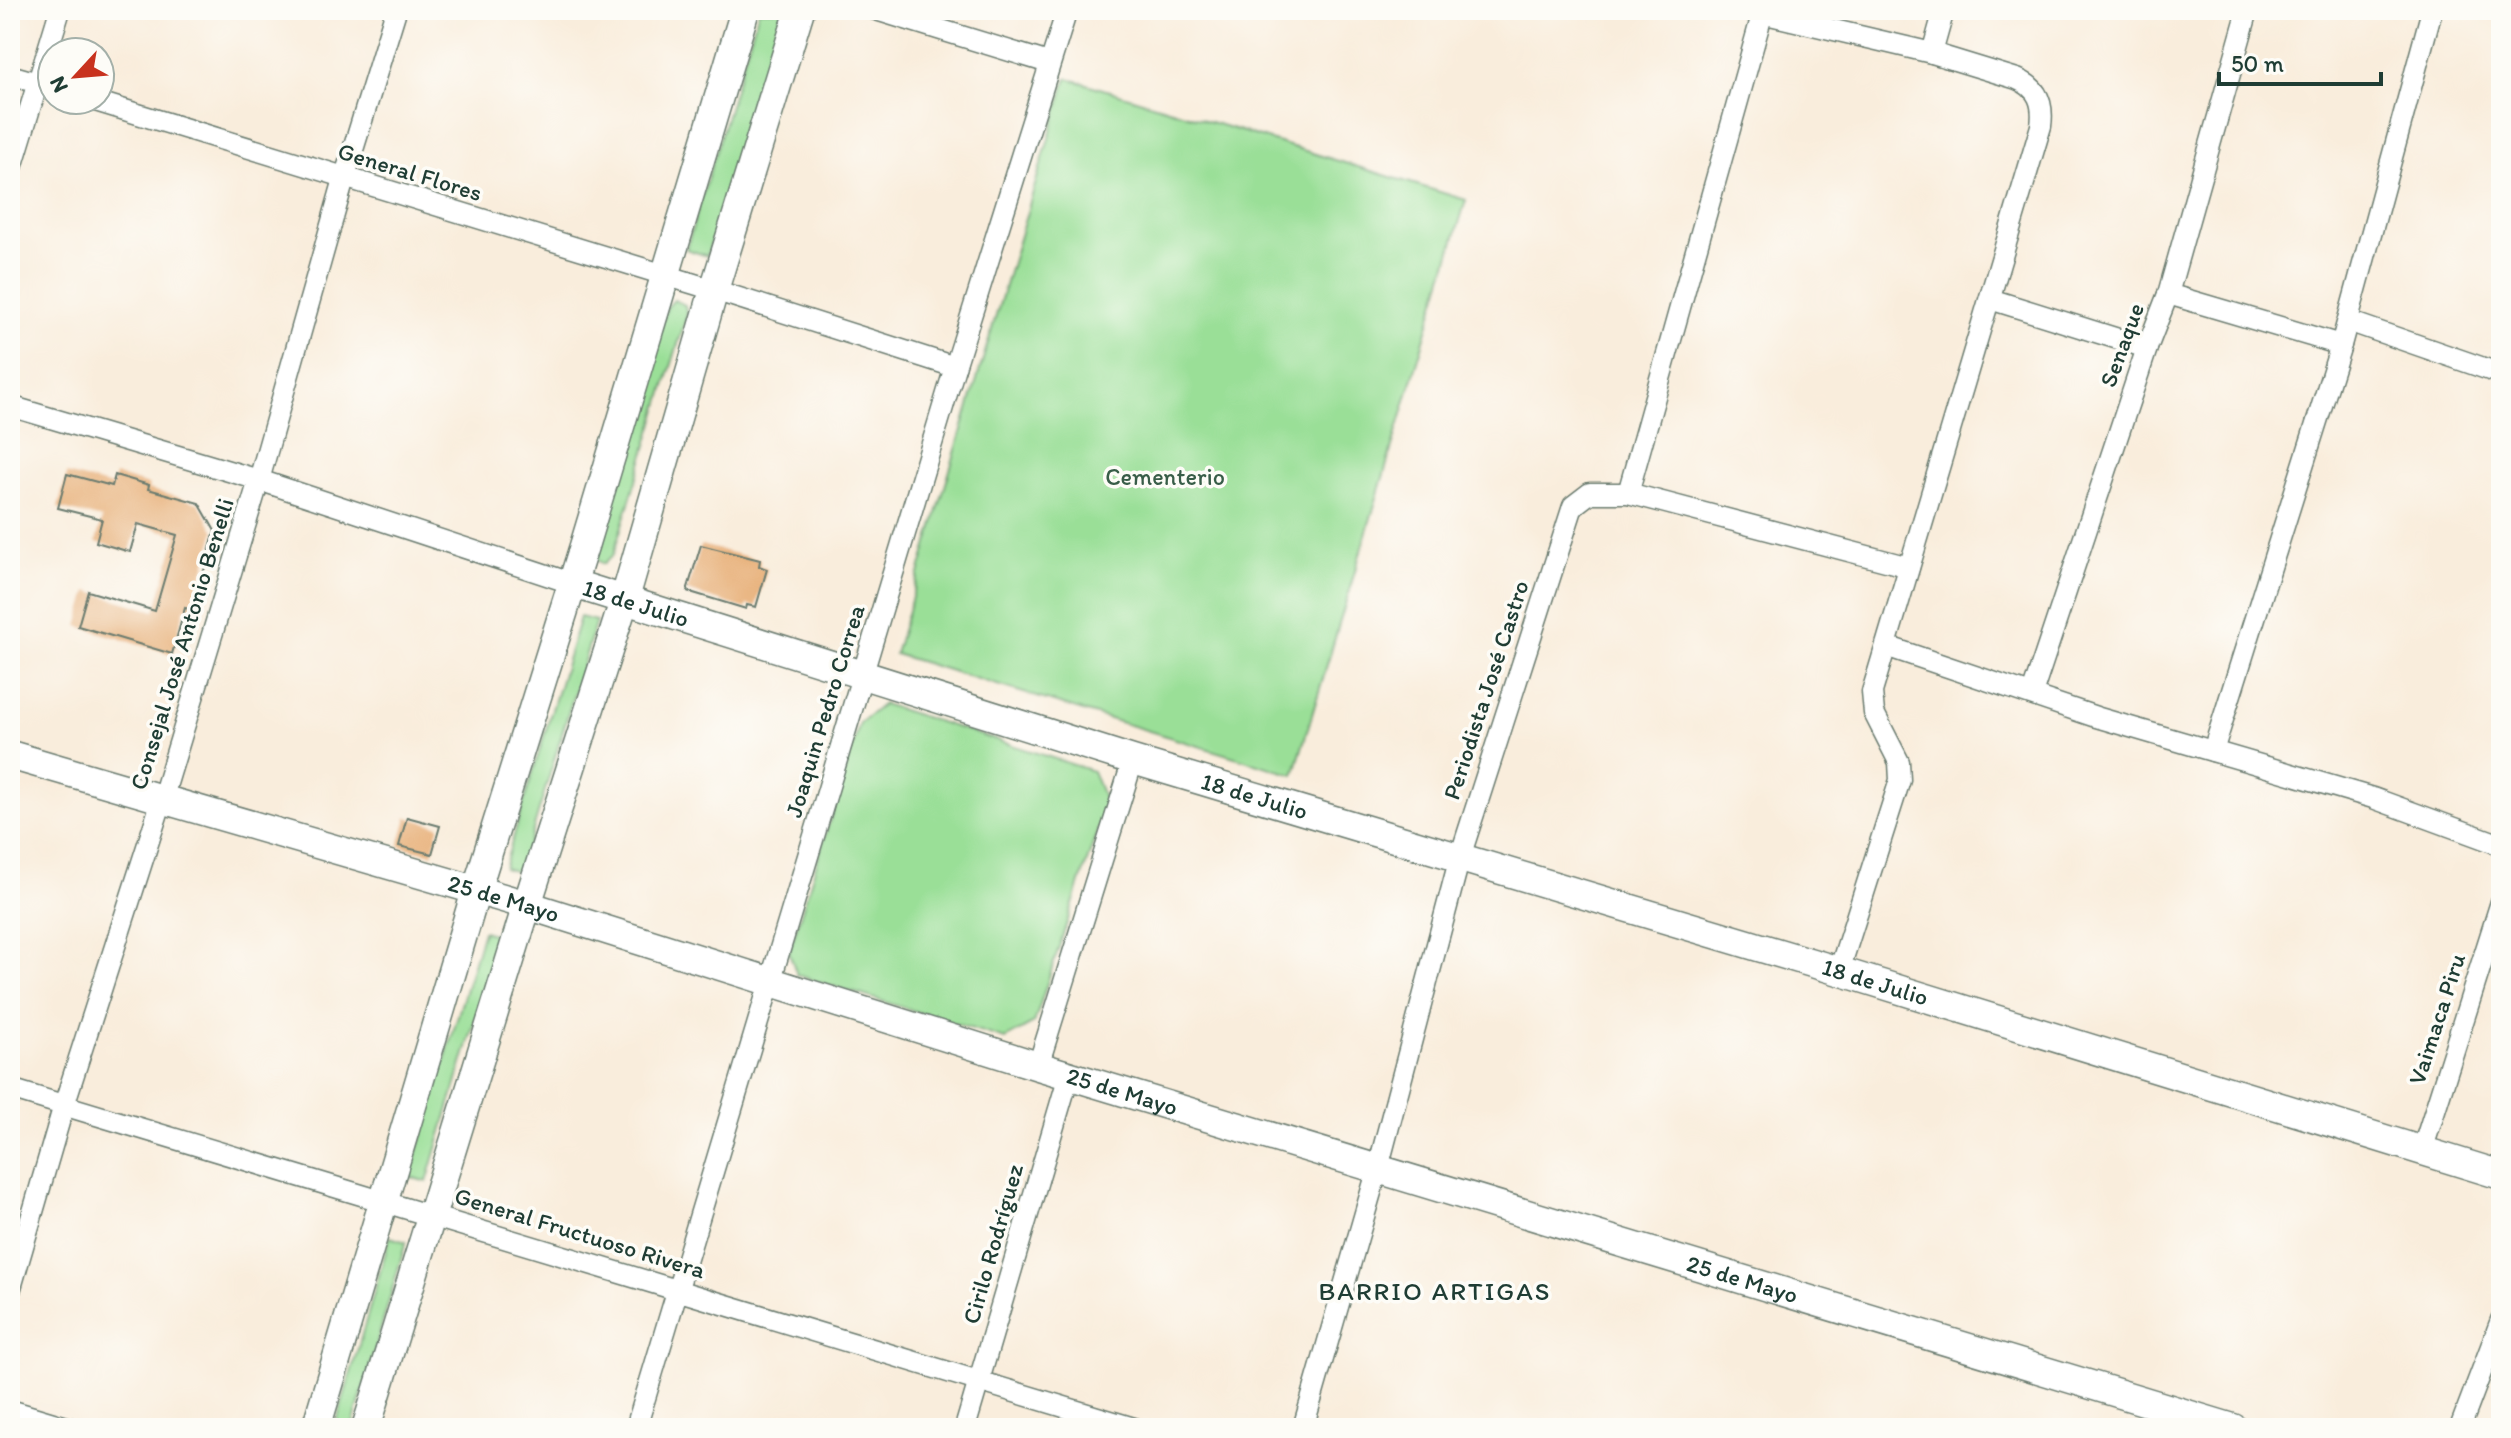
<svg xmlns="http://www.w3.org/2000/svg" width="2511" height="1438" font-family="Itim,sans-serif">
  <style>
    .green { fill: #9adf97; stroke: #5c8e66; stroke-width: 2 }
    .building { fill: #e7af77 }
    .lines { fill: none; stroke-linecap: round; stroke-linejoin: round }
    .street-casing { stroke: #6b7b6f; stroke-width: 23 }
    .secondary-casing { stroke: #6b7b6f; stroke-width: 31 }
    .street { stroke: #fff; stroke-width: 20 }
    .secondary { stroke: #fff; stroke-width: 28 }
    .labels { text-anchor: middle; stroke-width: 7; stroke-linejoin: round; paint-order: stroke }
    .street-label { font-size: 24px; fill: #1f3d34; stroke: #fdfcf7 }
    .park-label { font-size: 24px; fill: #385d48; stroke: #fdfcf7 }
    .neighbourhood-label { font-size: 26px; letter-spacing: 2px; fill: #1f3d34; stroke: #fdfcf7 }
  </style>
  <rect width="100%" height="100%" fill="#fdfcf7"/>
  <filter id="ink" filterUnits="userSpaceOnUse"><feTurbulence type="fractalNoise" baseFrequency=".0125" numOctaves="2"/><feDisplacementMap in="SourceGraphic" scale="16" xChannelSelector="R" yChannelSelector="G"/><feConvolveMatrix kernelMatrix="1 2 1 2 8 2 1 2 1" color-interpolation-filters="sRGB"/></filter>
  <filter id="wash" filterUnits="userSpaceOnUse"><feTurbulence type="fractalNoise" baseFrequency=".006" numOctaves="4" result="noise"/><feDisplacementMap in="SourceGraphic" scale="32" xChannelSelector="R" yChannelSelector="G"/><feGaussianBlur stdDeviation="1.8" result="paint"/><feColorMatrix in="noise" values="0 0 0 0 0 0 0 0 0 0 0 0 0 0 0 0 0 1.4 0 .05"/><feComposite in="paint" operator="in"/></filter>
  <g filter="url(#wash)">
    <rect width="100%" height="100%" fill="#f9eddc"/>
    <g class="green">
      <polygon points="759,10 782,10 707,256 686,249"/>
      <polygon points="1067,78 1466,200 1294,775 895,654"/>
      <polygon points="674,300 685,305 687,315 613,555 603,564 593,557 667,307"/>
      <polygon points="580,617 596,621 520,873 504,868"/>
      <polygon points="883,704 1093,771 1106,804 1034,1023 1005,1039 797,975 789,952 860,723"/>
      <polygon points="483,931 500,936 427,1182 410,1177"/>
      <polygon points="390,1237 406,1242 352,1428 335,1428"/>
    </g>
    <g id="blocks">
      <g class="building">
        <polygon points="67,474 112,486 115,475 149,485 148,489 199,503 215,531 193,610 185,608 172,654 78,626 88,591 155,611 177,535 138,524 130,552 96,542 102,519 58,508"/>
        <polygon points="701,545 760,560 759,566 767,569 756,607 747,605 746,609 687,591"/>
        <polygon points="407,817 440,826 432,854 399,846"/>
      </g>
    </g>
  </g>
  <g filter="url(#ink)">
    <use href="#blocks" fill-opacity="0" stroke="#6b7b6f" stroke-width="2"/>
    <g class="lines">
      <defs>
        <g id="street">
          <polyline points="876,10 1049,63"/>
          <path d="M1749 10 1932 53 2017 79C2039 88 2044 104 2041 126L1872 692 1874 713 1899 762 1900 780 1839 971"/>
          <polyline points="1932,53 1944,10"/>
          <polyline points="10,75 52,87"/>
          <polyline points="92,100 714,290 955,367"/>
          <polyline points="10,174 60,10"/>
          <polyline points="2168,294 2341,345"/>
          <polyline points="1990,299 2147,348"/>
          <polyline points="2348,321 2501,374"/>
          <polyline points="10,406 259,480 571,583"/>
          <polyline points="1628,493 1762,15"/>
          <polyline points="1886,646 2096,717 2373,798 2501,845"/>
          <polyline points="2032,694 2147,348 2168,294 2248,10"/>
          <polyline points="2213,751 2341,345 2432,10"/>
          <polyline points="1038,1066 1133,760"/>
          <polyline points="10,1089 1134,1428"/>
          <polyline points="2422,1151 2501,902"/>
          <polyline points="10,1291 64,1105 162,800 259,480 344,179 396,10"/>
          <polyline points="10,1410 70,1428"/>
          <polyline points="636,1428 955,367 1067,10"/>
          <polyline points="965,1428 1069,1075"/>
          <polyline points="1303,1428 1378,1168 1460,857 1573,506 1590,493 1628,493 1909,567"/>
          <polyline points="2460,1428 2501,1320"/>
        </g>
        <g id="secondary">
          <path id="s1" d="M571 583 1133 760 1839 971 2501 1175"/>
          <path id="s2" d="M10 755 527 905 1038 1066 2233 1428"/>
          <polyline points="316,1428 476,891 585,543 745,10"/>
          <polyline points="366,1428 527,905 625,598 714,290 800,10"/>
        </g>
      </defs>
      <use href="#street" class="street-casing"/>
      <use href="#secondary" class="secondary-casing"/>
      <use href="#street" class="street"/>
      <use href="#secondary" class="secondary"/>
    </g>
  </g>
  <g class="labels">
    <g class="street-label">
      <text transform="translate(410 172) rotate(17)" y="8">General Flores</text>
      <text transform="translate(2122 345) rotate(-70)" y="8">Senaque</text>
      <text dy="8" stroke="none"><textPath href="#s1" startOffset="68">18 de Julio</textPath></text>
      <text transform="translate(182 644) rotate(-73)" y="8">Consejal José Antonio Benelli</text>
      <text transform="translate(1486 690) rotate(-72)" y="8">Periodista José Castro</text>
      <text transform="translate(825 711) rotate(-73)" y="8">Joaquin Pedro Correa</text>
      <text dy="8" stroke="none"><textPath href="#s1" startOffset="716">18 de Julio</textPath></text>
      <text dy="8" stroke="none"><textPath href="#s2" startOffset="514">25 de Mayo</textPath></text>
      <text dy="8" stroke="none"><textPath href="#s1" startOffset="1364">18 de Julio</textPath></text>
      <text transform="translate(2437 1019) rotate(-72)" y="8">Vaimaca Piru</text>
      <text dy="8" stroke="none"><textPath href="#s2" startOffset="1162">25 de Mayo</textPath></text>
      <text transform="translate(580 1233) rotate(17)" y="8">General Fructuoso Rivera</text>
      <text transform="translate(993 1244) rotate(-74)" y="8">Cirilo Rodríguez</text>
      <text dy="8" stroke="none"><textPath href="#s2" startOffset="1810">25 de Mayo</textPath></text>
    </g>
    <g class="park-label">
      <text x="1165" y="485">Cementerio</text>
    </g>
    <g class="neighbourhood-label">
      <text x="1435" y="1300">BARRIO ARTIGAS</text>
    </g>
  </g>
  <rect width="2511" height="1438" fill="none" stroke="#fdfcf7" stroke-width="40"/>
  <g transform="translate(76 76) rotate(244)"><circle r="38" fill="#fdfcf7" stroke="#a4b0a9" stroke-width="2"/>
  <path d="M0-6L14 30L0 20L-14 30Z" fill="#c8321e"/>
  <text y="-12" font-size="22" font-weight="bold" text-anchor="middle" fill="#1f3d34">N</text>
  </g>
  <path d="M2219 72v12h162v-12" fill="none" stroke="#1f3d34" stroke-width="4"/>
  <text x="2231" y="72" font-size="24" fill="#1f3d34" stroke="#fdfcf7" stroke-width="6" paint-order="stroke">50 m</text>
</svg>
